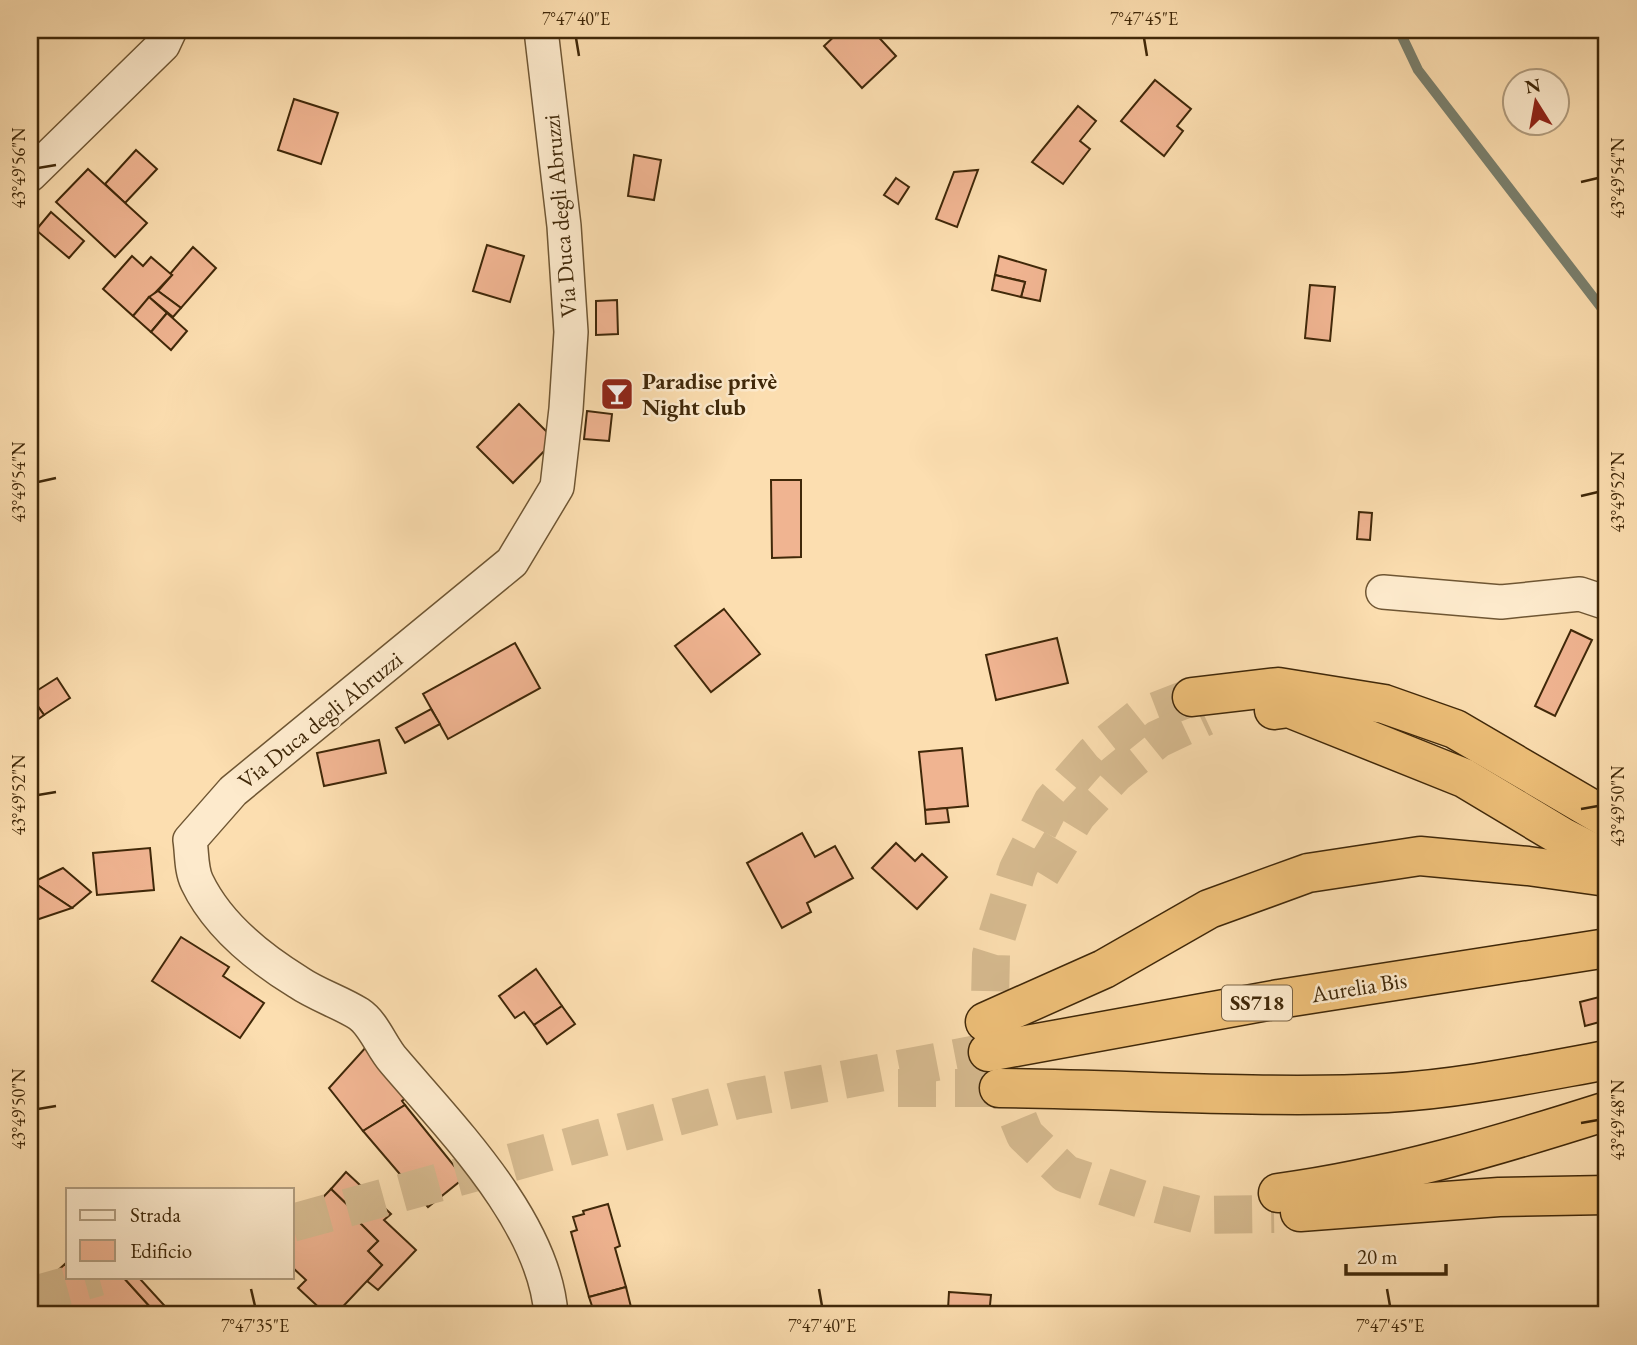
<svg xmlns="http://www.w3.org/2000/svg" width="1637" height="1345" font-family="'EB Garamond',serif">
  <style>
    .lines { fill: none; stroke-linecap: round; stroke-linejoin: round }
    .stream { stroke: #7a806e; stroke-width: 10 }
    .building { fill: #f0b491; stroke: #402809; stroke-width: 2 }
    .highway-tunnel { stroke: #d6ba8f; stroke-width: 38; stroke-dasharray: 38 19; stroke-linecap: butt }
    .minor-casing { stroke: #6f5633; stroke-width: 36 }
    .highway-casing { stroke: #402809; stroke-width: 41 }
    .minor { stroke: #fdeacc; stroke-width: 33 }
    .highway { stroke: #eebf78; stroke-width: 38 }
    .ticks { fill: none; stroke: #402809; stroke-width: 2.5 }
    .labels { text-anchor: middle; stroke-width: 5; stroke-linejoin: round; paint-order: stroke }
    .shield { fill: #fdeacc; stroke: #796244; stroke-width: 2 }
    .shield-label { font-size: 21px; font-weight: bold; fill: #402809 }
    .street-label { font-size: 23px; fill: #402809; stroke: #fdeacc }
    .poi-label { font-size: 23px; font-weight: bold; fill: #402809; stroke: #fdeacc; text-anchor: start }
    .neatline { fill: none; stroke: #402809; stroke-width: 2.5 }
    .ticks-label { font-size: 18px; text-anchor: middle; fill: #402809 }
  </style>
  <rect width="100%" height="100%" fill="#fcdeb0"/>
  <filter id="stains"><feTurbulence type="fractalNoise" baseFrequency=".00286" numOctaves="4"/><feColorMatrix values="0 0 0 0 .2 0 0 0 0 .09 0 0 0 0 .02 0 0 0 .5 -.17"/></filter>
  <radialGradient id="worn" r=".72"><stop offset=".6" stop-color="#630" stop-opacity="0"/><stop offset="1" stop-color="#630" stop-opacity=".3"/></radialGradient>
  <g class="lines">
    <polyline class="stream" points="1399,30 1418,70 1607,315"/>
  </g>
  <g class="building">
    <polygon points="841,30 872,30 896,56 862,88 824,46"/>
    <polygon points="1155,80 1191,109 1177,126 1183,131 1164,156 1121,121"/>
    <polygon points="294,99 338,113 321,164 278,150"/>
    <polygon points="1078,106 1096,121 1080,141 1090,149 1063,184 1032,162"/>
    <polygon points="136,150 157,169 125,203 105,184"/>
    <polygon points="634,155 661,160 654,200 628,196"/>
    <polygon points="88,169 147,223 115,257 56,202"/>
    <polygon points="978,170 957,227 936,219 954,172"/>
    <polygon points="896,178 909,187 898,204 884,195"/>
    <polygon points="51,212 84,241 69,258 36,230"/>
    <polygon points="487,245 524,256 510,302 473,291"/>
    <polygon points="193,247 216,268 181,308 158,291 172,275 170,274"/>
    <polygon points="132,256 143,266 151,257 172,275 133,316 103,289"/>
    <polygon points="999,256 1046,270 1040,301 1021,297 1025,282 995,275"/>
    <polygon points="995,275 1025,282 1021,297 992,290"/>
    <polygon points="1310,285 1335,287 1330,341 1305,338"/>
    <polygon points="158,291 181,308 173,317 149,297"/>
    <polygon points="149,297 167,313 151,332 133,316"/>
    <polygon points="617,300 618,334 596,335 596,301"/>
    <polygon points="167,313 187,331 171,350 151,332"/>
    <polygon points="519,404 555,440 513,483 477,447"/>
    <polygon points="587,411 612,414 609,441 584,439"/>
    <polygon points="771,480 801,480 801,557 772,558"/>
    <polygon points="1359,512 1372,513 1370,540 1357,539"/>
    <polygon points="724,609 760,654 711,692 675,646"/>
    <polygon points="1571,630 1592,640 1555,716 1535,706"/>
    <polygon points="1057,638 1068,683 996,700 986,655"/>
    <polygon points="515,643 540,688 448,739 423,694"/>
    <polygon points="57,678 70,698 44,715 30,695"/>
    <polygon points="30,695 44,715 30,725"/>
    <polygon points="431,709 440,724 405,743 396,728"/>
    <polygon points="379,740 386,773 324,786 317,753"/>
    <polygon points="962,748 968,806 925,810 919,752"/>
    <polygon points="947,808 949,822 926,824 925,810"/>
    <polygon points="802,833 815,857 835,846 853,878 807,903 811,912 782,928 747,863"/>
    <polygon points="896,843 915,861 922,854 947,877 917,909 872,868"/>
    <polygon points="150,848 154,890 97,895 93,853"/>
    <polygon points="63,868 91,892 72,908 33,882"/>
    <polygon points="33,882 72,908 30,922 30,885"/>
    <polygon points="181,937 229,967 223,976 264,1003 240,1038 152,981"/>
    <polygon points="536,969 562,1006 534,1025 524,1012 515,1018 499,996"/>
    <polygon points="1607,995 1607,1020 1585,1026 1580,1002"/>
    <polygon points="562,1006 575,1024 547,1044 534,1025"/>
    <polygon points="367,1046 408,1096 402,1101 405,1105 363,1131 329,1088"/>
    <polygon points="405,1105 464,1178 428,1207 363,1131"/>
    <polygon points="346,1172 391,1214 384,1220 416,1250 378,1290 367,1281 382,1265 368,1251 378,1241 359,1222 362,1219 331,1189"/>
    <polygon points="331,1189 362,1219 359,1222 378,1241 368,1251 382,1265 335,1315 327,1315 298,1288 306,1280 292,1267 292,1219 301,1209 307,1214"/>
    <polygon points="608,1204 620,1246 615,1248 626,1287 589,1297 571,1232 577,1230 573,1217 584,1214 583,1211"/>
    <polygon points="65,1264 68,1267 68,1277 123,1277 152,1309 146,1315 44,1315 30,1299 30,1296"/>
    <polygon points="123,1277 144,1277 141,1280 173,1315 146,1315 152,1309"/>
    <polygon points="626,1287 633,1315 595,1315 589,1297"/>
    <polygon points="949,1292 991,1295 989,1315 941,1315 941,1309 948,1309"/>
  </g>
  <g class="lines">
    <g class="highway-tunnel">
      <polyline points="1192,697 1140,717 1094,754 1052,802 1018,869 991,955 990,1000 995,1063 1025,1135 1066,1174 1150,1202 1199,1215 1274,1214"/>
      <polyline points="1041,874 1077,815 1115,774 1158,739 1205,717"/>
      <polyline points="898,1088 999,1088"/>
      <polyline points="292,1223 738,1100 988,1052"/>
      <polyline points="30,1296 99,1277"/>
    </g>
    <defs>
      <g id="minor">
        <path d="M541 30 564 226 571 332 566 409 557 487 512 562 233 791 190 840C192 853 191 870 197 882 217 924 259 958 298 982 317 995 340 1002 359 1014 374 1024 382 1048 394 1061 452 1129 545 1223 551 1315"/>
        <polyline points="30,175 163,45 170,30"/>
        <polyline points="1383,592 1501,602 1580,594 1607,603"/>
      </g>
      <g id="highway">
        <polyline points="1192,697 1278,687 1384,704 1455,729 1607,818"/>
        <polyline points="1274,710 1289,708 1464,778 1564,838 1607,860"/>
        <polyline points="985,1022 1104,969 1209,909 1308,873 1420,856 1528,866 1607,877"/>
        <polyline points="988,1052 1279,999 1607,948"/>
        <path d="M999 1088C1128 1089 1258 1099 1387 1093 1461 1089 1535 1073 1607 1060"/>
        <path d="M1278 1193C1390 1178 1500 1145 1607 1111"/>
        <polyline points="1300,1212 1499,1197 1607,1195"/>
      </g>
    </defs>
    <use href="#minor" class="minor-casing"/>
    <use href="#highway" class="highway-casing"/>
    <use href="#minor" class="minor"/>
    <use href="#highway" class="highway"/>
  </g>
  <path class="ticks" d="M576 38 579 56M1144 38 1147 56M38 168 56 165M1581 182 1598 178M38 482 56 478M1581 496 1598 492M38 795 56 792M1581 809 1598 806M38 1109 56 1106M1581 1123 1598 1120M251 1289 255 1306M819 1289 822 1306M1387 1289 1390 1306"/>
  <defs>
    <symbol id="bar-square" viewBox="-11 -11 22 22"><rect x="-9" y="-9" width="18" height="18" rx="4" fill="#8f2418" stroke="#fdeacc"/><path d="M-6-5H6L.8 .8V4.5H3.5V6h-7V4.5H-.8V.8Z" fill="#fff"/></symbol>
  </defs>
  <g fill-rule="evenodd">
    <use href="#bar-square" x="598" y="375" width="38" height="38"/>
  </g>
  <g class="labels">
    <rect class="shield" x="1222" y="985.5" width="70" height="35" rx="5"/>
    <g class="shield-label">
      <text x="1257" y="1010">SS718</text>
    </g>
    <g class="street-label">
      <text transform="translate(560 216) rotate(-95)" y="8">Via Duca degli Abruzzi</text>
      <text transform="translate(320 720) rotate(-39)" y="8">Via Duca degli Abruzzi</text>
      <text transform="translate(1359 987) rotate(-9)" y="8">Aurelia Bis</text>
    </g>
    <g class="poi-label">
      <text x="642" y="389">Paradise privè<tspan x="642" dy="26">Night club</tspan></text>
    </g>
  </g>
  <rect width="1637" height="1345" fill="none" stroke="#fcdeb0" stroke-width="77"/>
  <rect x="66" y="1188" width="228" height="91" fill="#fdeacc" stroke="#b19c7e" stroke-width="2"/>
  <rect x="80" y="1210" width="35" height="10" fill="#fdeacc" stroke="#b19c7e" stroke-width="2"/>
  <text x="130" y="1222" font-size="21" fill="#402809">Strada</text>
  <rect x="80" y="1240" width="35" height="21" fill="#f0b491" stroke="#b19c7e" stroke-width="2"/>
  <text x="130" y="1258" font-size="21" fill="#402809">Edificio</text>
  <g transform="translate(1536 102) rotate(349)"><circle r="33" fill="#fdeacc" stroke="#b19c7e" stroke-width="2"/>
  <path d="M0-5L12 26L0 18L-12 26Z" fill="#8f2418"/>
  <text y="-10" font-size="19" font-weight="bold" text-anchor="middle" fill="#402809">N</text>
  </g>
  <path d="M1346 1264v10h100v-10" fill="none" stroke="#402809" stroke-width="3.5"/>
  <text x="1357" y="1264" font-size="21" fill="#402809" stroke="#fdeacc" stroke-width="5" paint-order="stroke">20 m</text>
  <rect x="38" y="38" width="1560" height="1268" class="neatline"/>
  <g class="ticks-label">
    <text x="576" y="25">7°47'40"E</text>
    <text x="1144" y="25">7°47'45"E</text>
    <text transform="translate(19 168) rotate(-90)" y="6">43°49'56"N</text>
    <text transform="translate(1618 178) rotate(-90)" y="6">43°49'54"N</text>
    <text transform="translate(19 482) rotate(-90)" y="6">43°49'54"N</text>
    <text transform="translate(1618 492) rotate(-90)" y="6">43°49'52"N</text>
    <text transform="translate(19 795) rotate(-90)" y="6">43°49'52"N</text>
    <text transform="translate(1618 806) rotate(-90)" y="6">43°49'50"N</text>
    <text transform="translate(19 1109) rotate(-90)" y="6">43°49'50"N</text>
    <text transform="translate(1618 1120) rotate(-90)" y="6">43°49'48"N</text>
    <text x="255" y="1332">7°47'35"E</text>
    <text x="822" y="1332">7°47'40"E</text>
    <text x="1390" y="1332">7°47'45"E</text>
  </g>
  <rect width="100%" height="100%" filter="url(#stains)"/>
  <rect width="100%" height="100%" fill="url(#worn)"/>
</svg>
